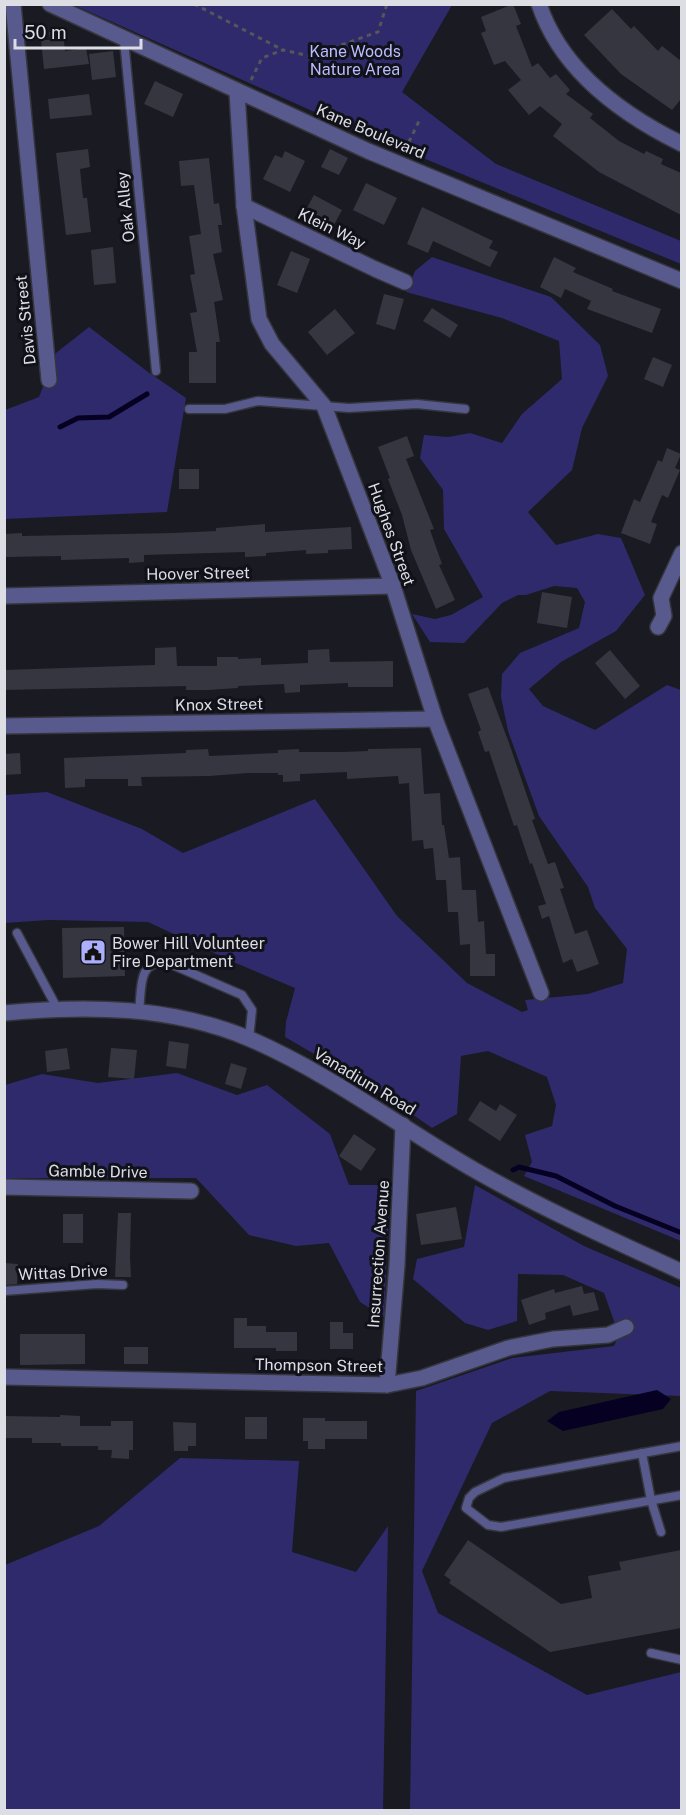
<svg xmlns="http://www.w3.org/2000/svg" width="686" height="1815" font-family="'Public Sans',sans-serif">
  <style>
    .green { fill: #2f2a6b }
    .water { fill: #060022 }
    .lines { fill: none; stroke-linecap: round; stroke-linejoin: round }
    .stream { stroke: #060022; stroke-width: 5 }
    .building { fill: #35363f }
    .service-casing { stroke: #35353d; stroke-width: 11 }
    .minor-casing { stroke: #35353d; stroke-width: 18 }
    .tertiary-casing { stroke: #35353d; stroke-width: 18 }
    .path { stroke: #55555c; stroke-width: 3; stroke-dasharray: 4.5 4.5; stroke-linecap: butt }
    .service { stroke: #58598c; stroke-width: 8 }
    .minor { stroke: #58598c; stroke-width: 15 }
    .tertiary { stroke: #58598c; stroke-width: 15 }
    .labels { text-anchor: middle; stroke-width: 6; stroke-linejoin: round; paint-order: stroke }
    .park-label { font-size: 16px; fill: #babefe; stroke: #111119 }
    .street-label { font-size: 16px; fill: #dddee4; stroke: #111119 }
    .poi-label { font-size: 16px; fill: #dddee4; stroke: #111119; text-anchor: start }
  </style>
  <rect width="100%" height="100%" fill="#1a1a22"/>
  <g class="green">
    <polygon points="74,5 452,5 402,92 496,164 681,241 681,264 362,133"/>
    <polygon points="432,257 551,297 600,345 608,376 582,428 572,470 528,512 556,545 598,534 621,538 645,595 616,631 561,662 529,689 543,706 595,730 667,685 681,690 681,1241 524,1176 532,1162 525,1135 552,1126 556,1105 547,1077 488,1051 461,1056 457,1114 432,1128 383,1094 285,1037 286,1022 295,988 238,964 148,922 48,920 5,923 5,795 47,792 142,829 183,853 315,799 397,916 467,983 522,1012 528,1010 525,1000 588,994 623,983 627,949 595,908 588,887 539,816 508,731 501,697 502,674 520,653 579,628 585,602 577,588 554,586 526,595 518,595 502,603 464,643 430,642 412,614 435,619 451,615 483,597 444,529 443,490 420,458 424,435 448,437 470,433 502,443 522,414 562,379 559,341 502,318 406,292 415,271"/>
    <polygon points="89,327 148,372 186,398 167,512 5,519 5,410 39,397 56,353"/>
    <polygon points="177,1073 237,1095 267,1085 330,1134 349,1185 390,1185 384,1317 360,1302 329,1243 296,1246 249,1235 196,1178 5,1178 5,1085 42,1074 98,1083"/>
    <polygon points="475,1185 584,1246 681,1288 681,1396 550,1391 492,1423 422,1571 438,1613 587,1695 681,1672 681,1810 410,1810 416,1391 512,1358 614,1346 619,1335 604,1293 563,1275 518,1274 517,1321 488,1330 465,1323 413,1279 417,1259 464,1247"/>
    <polygon points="180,1458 299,1461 292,1552 356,1572 388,1526 383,1810 5,1810 5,1565 99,1526"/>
  </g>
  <polygon class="water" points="657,1390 671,1399 663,1409 563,1431 547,1421 559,1412"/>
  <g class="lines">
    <g class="stream">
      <polyline points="60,427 78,418 109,417 147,394"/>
      <polyline points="513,1170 519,1167 556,1176 615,1206 682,1233"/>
    </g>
  </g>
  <g class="building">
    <polygon points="513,4 521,24 516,26 532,67 538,63 550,78 556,74 570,90 566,94 593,114 590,118 619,141 644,154 646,151 663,159 661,164 681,173 681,215 599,172 553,136 562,124 540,106 529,115 508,90 521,80 505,61 494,65 481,33 486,31 481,17"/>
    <polygon points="612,9 631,29 634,26 658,51 662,46 681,61 681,99 672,110 621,74 584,35"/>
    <polygon points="63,31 65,51 86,48 89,64 44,69 41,40 50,40 49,32"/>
    <polygon points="113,51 116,77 92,80 89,54"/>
    <polygon points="155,81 183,94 173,117 144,104"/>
    <polygon points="89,94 92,115 50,119 48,99"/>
    <polygon points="88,149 90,167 80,169 83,198 87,198 91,232 66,235 56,153"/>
    <polygon points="330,149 348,158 339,175 321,167"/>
    <polygon points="285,151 305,161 290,192 263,179 275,155 282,158"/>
    <polygon points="209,158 214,204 219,203 222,225 218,225 222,252 213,254 223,300 214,302 220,342 216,342 216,383 189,383 189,352 197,352 190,313 197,312 190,275 195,274 189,236 201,234 194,185 181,186 179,161"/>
    <polygon points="366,183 397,198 384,225 353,210"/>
    <polygon points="314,195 342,210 329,234 301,219"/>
    <polygon points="422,207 493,241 489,248 498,252 490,267 433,241 428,253 407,244"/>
    <polygon points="113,247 116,283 94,285 91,250"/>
    <polygon points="291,251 310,259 297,293 277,285"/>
    <polygon points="554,257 576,268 573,272 613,289 612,291 661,309 652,333 587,309 591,301 565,289 561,298 540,287"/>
    <polygon points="384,294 404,299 395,330 376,324"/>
    <polygon points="432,308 458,325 450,338 423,321"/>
    <polygon points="335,309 355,333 327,355 308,332"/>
    <polygon points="653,357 672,365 663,387 644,379"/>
    <polygon points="407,436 414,456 406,459 434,529 430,530 442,564 439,565 455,600 436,609 411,550 402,515 388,479 390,478 378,447"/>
    <polygon points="667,448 681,454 675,468 680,470 668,498 662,495 651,522 657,524 650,544 621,533 634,499 640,502 658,460 662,462"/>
    <rect x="179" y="469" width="20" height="20"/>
    <polygon points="265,524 265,532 351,527 352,549 328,550 328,553 306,554 306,550 266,553 266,556 245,557 245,552 144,555 144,562 129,563 129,558 61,560 61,556 4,557 4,534 22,533 22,536 174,533 216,531 216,528"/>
    <polygon points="542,592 572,597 567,628 537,623"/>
    <polygon points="176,647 177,666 217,666 217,657 238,657 238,659 261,658 261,665 308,663 308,650 329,649 330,662 393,661 393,687 348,687 348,683 300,685 300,692 285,693 284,684 238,686 238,688 208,690 186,690 186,686 4,690 4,670 155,665 155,648"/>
    <polygon points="610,650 640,686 625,699 595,663"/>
    <polygon points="488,687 509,743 535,819 532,820 548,864 555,862 564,888 560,889 575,934 587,930 599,964 577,972 572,959 563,963 549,916 542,919 538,906 546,904 532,863 530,864 517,825 514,826 489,751 485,752 478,732 481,730 468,694"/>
    <polygon points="421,748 424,794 440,793 442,825 444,825 449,858 460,857 462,890 476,890 478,922 484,921 486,954 495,954 495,976 470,976 470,944 460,945 458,912 448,912 446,880 436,880 433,848 424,849 423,840 412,841 409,783 399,784 398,776 347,779 347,772 300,774 300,781 283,782 283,775 278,775 278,773 248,773 209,776 141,777 142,786 128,786 128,779 85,779 85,787 65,788 64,758 186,753 186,750 208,749 209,756 278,753 278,750 299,749 299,752 343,752 368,751 368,749"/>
    <polygon points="20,753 21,774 4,775 4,754"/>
    <polygon points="124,927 125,976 63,978 62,928"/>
    <polygon points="169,1041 189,1044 186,1069 166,1066"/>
    <polygon points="67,1048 70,1069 47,1072 45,1051"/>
    <polygon points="111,1048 137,1050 134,1079 108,1077"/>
    <polygon points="231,1063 247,1068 241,1089 225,1084"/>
    <polygon points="480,1101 496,1111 500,1104 517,1115 500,1141 468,1120"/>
    <polygon points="354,1134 376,1149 361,1171 339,1156"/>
    <polygon points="456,1207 462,1239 421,1245 416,1214"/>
    <polygon points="118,1213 131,1213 130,1257 131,1277 115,1277"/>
    <rect x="63" y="1214" width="20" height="29"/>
    <polygon points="4,1263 18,1264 17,1284 4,1285"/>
    <polygon points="582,1286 584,1294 594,1292 599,1310 573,1316 570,1305 545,1313 546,1319 529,1325 521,1300 554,1289 555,1293"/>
    <polygon points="234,1318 247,1318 247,1326 266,1326 266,1332 297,1332 297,1351 276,1351 276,1348 234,1348"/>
    <polygon points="330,1322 343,1322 343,1333 353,1333 353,1349 330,1349"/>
    <polygon points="20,1334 85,1334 85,1364 20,1365"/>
    <rect x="124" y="1347" width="24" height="17"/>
    <polygon points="60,1415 80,1416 80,1426 111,1426 111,1421 133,1421 133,1450 129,1450 129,1459 111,1458 112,1450 98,1450 98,1446 61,1446 61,1443 32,1443 32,1438 4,1438 4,1416 60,1417"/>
    <rect x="245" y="1417" width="22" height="22"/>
    <polygon points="303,1418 325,1418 325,1421 367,1421 367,1439 325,1439 325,1449 308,1449 308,1441 303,1441"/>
    <polygon points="173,1422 196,1423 196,1446 188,1446 188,1451 174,1451"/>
    <polygon points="468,1540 561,1604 592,1598 588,1576 621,1570 619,1562 681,1550 681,1628 550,1652 449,1583 451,1580 444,1575"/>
  </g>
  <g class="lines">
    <defs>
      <g id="service">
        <polyline points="124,40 156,371"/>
        <polyline points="189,409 225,409 258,401 349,408 417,404 465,409"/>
        <polyline points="17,933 57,1008"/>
        <path d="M139 1011C142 989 137 961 166 962L242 995 252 1010 249 1039"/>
        <polyline points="4,1291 97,1284 123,1285"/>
        <polyline points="682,1446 504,1478 475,1492 469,1498 466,1508 488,1525 501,1527 682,1495"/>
        <polyline points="642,1453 651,1500 661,1532"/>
        <polyline points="651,1653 682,1660"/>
      </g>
      <g id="minor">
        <polyline points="13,4 49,380"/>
        <path d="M539 4C561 71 621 114 682 144"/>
        <polyline points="237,92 244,206 259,319 272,344 324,406 393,586 435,719 541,993"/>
        <polyline points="244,206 375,269 405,282"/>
        <polyline points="4,596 393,586"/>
        <polyline points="658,627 664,616 661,598 682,553"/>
        <polyline points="4,726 435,719"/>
        <polyline points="4,1187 191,1191"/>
        <polyline points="4,1377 387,1385 422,1378 508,1348 553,1339 608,1335 626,1327"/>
        <polyline points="387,1385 397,1265 403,1125"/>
      </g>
      <g id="tertiary">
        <polyline points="50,4 368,151 682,281"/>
        <path d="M4 1013C87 1005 172 1006 250 1039 331 1074 401 1128 478 1172 543 1209 613 1240 682 1272"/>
      </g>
    </defs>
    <use href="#service" class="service-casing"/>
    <use href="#minor" class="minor-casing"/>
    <use href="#tertiary" class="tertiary-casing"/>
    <g class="path">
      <polyline points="194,4 283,50"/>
      <polyline points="251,80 262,58 283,50 310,56 378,32 387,4"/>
      <polyline points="405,150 420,119"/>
    </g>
    <use href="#service" class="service"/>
    <use href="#minor" class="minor"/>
    <use href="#tertiary" class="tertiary"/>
  </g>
  <defs>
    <symbol id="civic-square" viewBox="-11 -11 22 22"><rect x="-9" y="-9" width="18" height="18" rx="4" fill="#acaffb" stroke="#111119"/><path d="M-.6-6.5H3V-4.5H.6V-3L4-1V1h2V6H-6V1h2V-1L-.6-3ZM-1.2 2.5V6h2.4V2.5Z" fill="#111"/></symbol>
  </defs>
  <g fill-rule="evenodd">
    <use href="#civic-square" x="78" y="937" width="30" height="30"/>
  </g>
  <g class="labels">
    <g class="park-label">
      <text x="355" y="57">Kane Woods<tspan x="355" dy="18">Nature Area</tspan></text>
    </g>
    <g class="street-label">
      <text transform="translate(371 131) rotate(23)" y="6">Kane Boulevard</text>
      <text transform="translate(125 207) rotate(-96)" y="6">Oak Alley</text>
      <text transform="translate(332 228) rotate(26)" y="6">Klein Way</text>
      <text transform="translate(25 320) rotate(-96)" y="6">Davis Street</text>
      <text transform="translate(392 534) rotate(70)" y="6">Hughes Street</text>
      <text transform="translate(198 573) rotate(-1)" y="6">Hoover Street</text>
      <text transform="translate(219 704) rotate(-1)" y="6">Knox Street</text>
      <text transform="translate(365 1081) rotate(31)" y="6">Vanadium Road</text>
      <text transform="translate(98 1171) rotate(1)" y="6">Gamble Drive</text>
      <text transform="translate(378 1254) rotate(-86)" y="6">Insurrection Avenue</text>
      <text transform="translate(63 1272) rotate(-3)" y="6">Wittas Drive</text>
      <text transform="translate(319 1365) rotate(1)" y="6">Thompson Street</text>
    </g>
    <g class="poi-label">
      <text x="112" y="949">Bower Hill Volunteer<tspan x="112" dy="18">Fire Department</tspan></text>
    </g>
  </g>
  <rect width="686" height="1815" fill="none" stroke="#dddee4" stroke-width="12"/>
  <path d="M15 39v9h126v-9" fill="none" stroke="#dddee4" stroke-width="3"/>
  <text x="24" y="39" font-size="18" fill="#dddee4" stroke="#111119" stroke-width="4.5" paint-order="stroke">50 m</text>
</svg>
